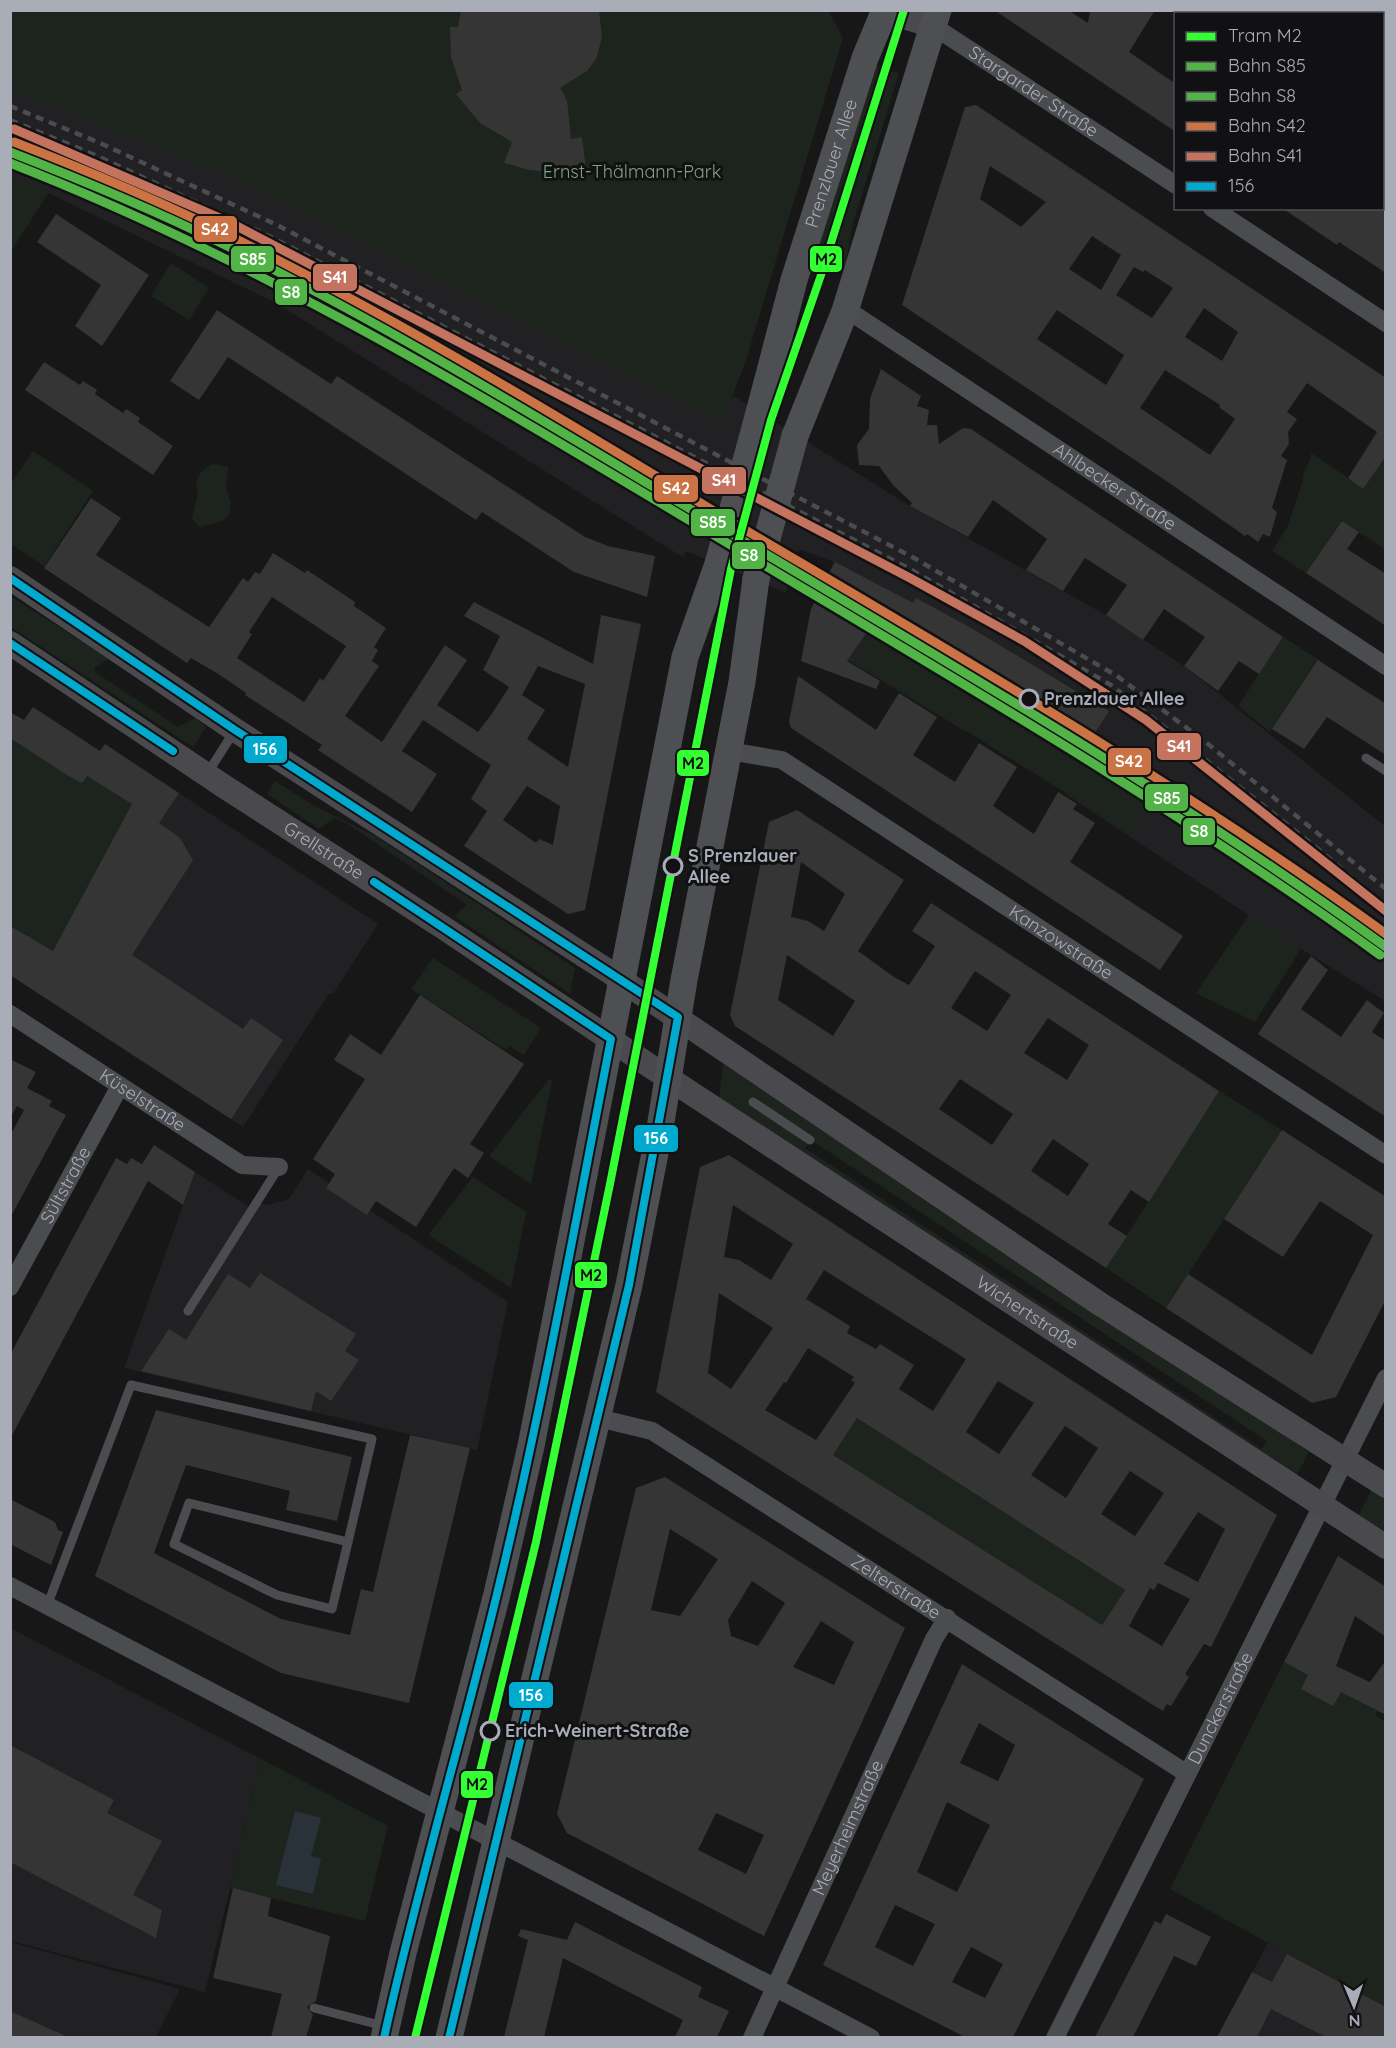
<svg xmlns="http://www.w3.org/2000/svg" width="1396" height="2048" font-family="Quicksand,sans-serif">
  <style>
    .built { fill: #212123 }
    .green { fill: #1d241e; fill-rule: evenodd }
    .water { fill: #2a3239 }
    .building { fill: #353536; fill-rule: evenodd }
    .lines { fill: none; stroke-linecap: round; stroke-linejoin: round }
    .lane { stroke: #4b4c50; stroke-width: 9 }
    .street { stroke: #4b4c50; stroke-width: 18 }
    .secondary { stroke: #4a4a4e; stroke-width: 24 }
    .primary { stroke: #4d4f52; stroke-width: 27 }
    .rail { stroke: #4b4c4f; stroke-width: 4.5; stroke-dasharray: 8 6; stroke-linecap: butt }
    .primary-bridge { stroke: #4d4f52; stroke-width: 27 }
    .bus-1-casing { stroke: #111113; stroke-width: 12 }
    .bus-1 { stroke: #00a9ce; stroke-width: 8 }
    .rail-1-casing { stroke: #111113; stroke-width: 14 }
    .rail-2-casing { stroke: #111113; stroke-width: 14 }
    .rail-3-casing { stroke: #111113; stroke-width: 14 }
    .rail-4-casing { stroke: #111113; stroke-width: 14 }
    .rail-1 { stroke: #52b447; stroke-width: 9 }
    .rail-2 { stroke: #52b447; stroke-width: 9 }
    .rail-3 { stroke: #cb7345; stroke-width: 9 }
    .rail-4 { stroke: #c4735e; stroke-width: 9 }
    .tram-1-casing { stroke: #111113; stroke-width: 12 }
    .tram-1 { stroke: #3f3; stroke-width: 8 }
    .stop-dot { fill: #111113; stroke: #a8adb8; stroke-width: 3 }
    .labels { text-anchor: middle; stroke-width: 6; stroke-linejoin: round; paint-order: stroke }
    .street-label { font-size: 18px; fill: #a8adb8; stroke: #111113 }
    .park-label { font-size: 18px; fill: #7fa381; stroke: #111113 }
    .stop-label { font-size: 18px; font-weight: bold; fill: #a8adb8; stroke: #111113; text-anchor: start }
    .line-badge { stroke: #111113; stroke-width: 2 }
    .badge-label { font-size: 16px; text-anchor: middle; font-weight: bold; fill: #fff }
    .pale-badge-label { font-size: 16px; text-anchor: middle; font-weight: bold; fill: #111 }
  </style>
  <rect width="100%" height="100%" fill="#171717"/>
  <g class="built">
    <polygon points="10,38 727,404 734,396 910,506 1106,615 1184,666 1385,826 1385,1001 1274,932 1067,795 1060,760 1042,748 963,730 806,635 811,609 834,562 799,549 786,593 686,551 684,558 276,303 11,175"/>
    <polygon points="141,768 378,924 333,994 329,993 243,1127 23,983"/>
    <polygon points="308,1169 508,1302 477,1450 124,1368 195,1172 249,1207 253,1201 267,1205 289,1199"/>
    <polygon points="10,1628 261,1759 205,1992 11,1941"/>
    <polygon points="10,1942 180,1989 156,2037 11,2037"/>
    <polygon points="1268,1943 1385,2007 1385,2037 1217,2038"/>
  </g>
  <g class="green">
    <polygon points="828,10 843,38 746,360 722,424 224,175 11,89 10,11"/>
    <polygon points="874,63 883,69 899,73 852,227 845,271 812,258"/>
    <polygon points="11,175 49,192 11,251"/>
    <polygon points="171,263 209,288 189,320 151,296"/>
    <polygon points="33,451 93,491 44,566 11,544 11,484"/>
    <path d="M1311 453 1363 488 1385 456V549L1342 521 1306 573 1272 551 1287 528 1303 480C1302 469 1312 462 1311 453Z"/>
    <path d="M213 464 228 467 226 488 231 504 230 513 223 521 200 527 192 519 198 493C192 479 201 470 213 464Z"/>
    <polygon points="10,596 109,659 94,668 96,673 178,727 195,718 206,727 193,747 11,627"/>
    <polygon points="870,630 1151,803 1132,834 853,661"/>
    <polygon points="1283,637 1319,660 1270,732 1238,706"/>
    <polygon points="14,738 67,775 87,776 132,804 53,951 11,929 13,926 10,924 10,743"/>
    <polygon points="275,781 313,805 377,837 575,968 570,994 454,916 467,905 348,824 334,818 319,829 267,794"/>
    <polygon points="1249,915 1301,949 1255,1022 1196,993"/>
    <polygon points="433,958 541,1028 524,1055 509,1046 506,1050 411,989"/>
    <path d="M723 1063 1309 1452 1295 1478 719 1100ZM811 1140 1267 1441 1262 1449 805 1148Z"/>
    <polygon points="549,1079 552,1081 531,1184 489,1156"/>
    <polygon points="1219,1091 1282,1130 1166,1308 1106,1268"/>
    <polygon points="473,1177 526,1212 511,1288 428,1235"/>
    <polygon points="857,1418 1125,1590 1102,1625 833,1455"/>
    <polygon points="1372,1489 1385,1498 1385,1538 1357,1519"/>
    <polygon points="1284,1662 1378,1711 1375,1715 1386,1722 1385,2007 1170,1889"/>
    <polygon points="261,1759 388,1826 365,1921 230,1888"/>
  </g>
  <polygon class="water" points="295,1811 321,1818 311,1856 321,1859 313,1894 276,1885"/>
  <g class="building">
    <polygon points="461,10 599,10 602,38 596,59 587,71 560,88 567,100 571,139 582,137 586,169 550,172 529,170 504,163 512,142 480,123 456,94 462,90 451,57 450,27 458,27"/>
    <polygon points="994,10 1068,10 1088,23 1090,10 1155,10 1129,52 1176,84 1176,132"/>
    <path d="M976 105 1386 378V456L1363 489 1348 478 1377 432 1307 383 1287 412 1297 419 1288 432 1289 444 1281 456 1287 460 1272 508 1277 512 1270 537 1263 534 1258 542 1247 534 1245 536 1165 480 902 305 965 107ZM990 166 1046 202 1021 227 980 199ZM1092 236 1121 255 1101 290 1069 269ZM1134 267 1143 272 1145 270 1173 288 1152 318 1116 295ZM1204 308 1238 332 1222 361 1185 337ZM1057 310 1124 355 1106 385 1037 339ZM1165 370 1220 405 1219 407 1235 419 1210 455 1140 408Z"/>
    <polygon points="1282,208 1386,208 1386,273 1339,242 1337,245"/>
    <polygon points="56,214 149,275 102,346 75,326 101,285 37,242"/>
    <polygon points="217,310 331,384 337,376 585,537 608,546 655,556 647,597 574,572 482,512 476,520 228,357 199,400 170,381"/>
    <polygon points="44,362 80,385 83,381 97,390 95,394 123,413 126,409 140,418 138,422 173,446 153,475 25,390"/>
    <polygon points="881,369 921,396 917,406 929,410 927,425 937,425 939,444 963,428 971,429 1283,637 1259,674 1239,661 1218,691 1184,666 1205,637 1164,609 1143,640 1106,615 1127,585 1085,558 1063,591 1026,570 1047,539 993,500 968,537 910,506 912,503 893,485 879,466 859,465 857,445 869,429 870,399"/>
    <path d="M91 498 121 518 96 555 209 627 243 578 248 582 255 572 260 574 273 553 305 573 307 570 355 602 354 606 386 628 374 647 378 650 372 661 379 666 345 716 382 742 445 645 467 660 437 705 478 732 491 715 509 687 483 670 500 636 464 616 474 602 593 664 601 615 641 624 585 910 568 914 464 846 487 811 471 799 491 765 423 720 402 751 437 774 412 812 318 750 322 745 245 695 246 693 220 675 191 658 187 663 44 568ZM272 597 346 646 323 681 320 678 304 702 237 658 252 634 249 632ZM538 666 585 684 568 767 527 739 545 710 522 695ZM527 786 560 806 553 845 539 839 536 843 503 820Z"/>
    <polygon points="1342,521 1359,532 1347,549 1386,574 1386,626 1306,573"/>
    <polygon points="835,562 913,603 916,598 971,628 1109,711 1089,742 878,616 847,661 880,681 876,689 801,661 811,609"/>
    <polygon points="1318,660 1386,704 1386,755 1327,717 1304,749 1272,729"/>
    <polygon points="798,676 876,730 899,693 937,717 913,755 955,782 979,743 1017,767 993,806 1034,834 1058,792 1077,804 1073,809 1095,823 1070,862 1183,936 1160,970 791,728 789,722"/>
    <polygon points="33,707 100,751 105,744 179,793 159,823 180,838 193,860 132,955 243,1029 251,1018 283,1040 231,1119 10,975 10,926 53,951 132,804 87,776 82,783 67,775 10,738 10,712 24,720"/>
    <path d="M797 810 904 880 858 951 894 977 909 985 935 946 912 931 931 903 1219 1091 1149 1202 1131 1190 1108 1224 1127 1236 1106 1268 735 1026 730 1015 769 822ZM801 862 845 894 824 931 808 921 791 917ZM787 955 855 1001 833 1036 778 1000ZM975 971 1011 995 987 1031 951 1008ZM1048 1018 1089 1045 1067 1080 1024 1053ZM960 1079 1013 1114 992 1145 939 1109ZM1053 1139 1089 1164 1068 1196 1031 1171Z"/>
    <polygon points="1311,956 1328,970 1301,1009 1341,1037 1367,1000 1384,1013 1372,1032 1386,1041 1386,1117 1258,1034"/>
    <polygon points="420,995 524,1064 470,1144 484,1153 468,1178 454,1168 416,1227 376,1201 367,1215 326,1188 335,1174 313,1159 365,1079 334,1060 350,1034 381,1055"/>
    <polygon points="10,1059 36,1072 27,1088 52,1101 49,1106 66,1115 10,1218 10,1136 24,1110 17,1106 10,1118"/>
    <polygon points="1282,1130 1386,1197 1386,1299 1336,1397 1312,1403 1166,1308 1188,1274 1312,1355 1373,1235 1320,1201 1283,1257 1224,1219"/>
    <polygon points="154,1145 195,1172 183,1205 148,1181 10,1439 10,1355 116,1158 127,1164 131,1158 142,1164"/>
    <path d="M729 1155 1277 1515 1211 1647 1204 1644 1185 1674 1189 1677 1171 1706 1167 1704 1163 1711 1153 1705 656 1392 700 1167ZM733 1205 793 1244 771 1280 739 1260 724 1257ZM824 1270 966 1359 933 1411 899 1389 914 1365 880 1344 876 1349 847 1333 850 1326 806 1299ZM719 1293 773 1328 731 1389 708 1373ZM808 1348 854 1377 851 1380 855 1383 816 1440 765 1410 784 1382 786 1383ZM998 1381 1034 1403 999 1454 966 1432ZM857 1418 1125 1590 1102 1625 833 1455ZM1065 1426 1098 1448 1066 1498 1031 1475ZM1130 1471 1164 1493 1135 1536 1101 1514ZM1198 1512 1225 1529 1198 1582 1164 1564ZM1158 1583 1190 1599 1162 1646 1129 1626 1150 1588 1154 1590Z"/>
    <polygon points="260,1273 356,1334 345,1351 359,1360 331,1401 316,1391 311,1411 141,1371 169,1329 186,1340 228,1274 250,1288"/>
    <polygon points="156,1410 352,1457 337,1521 286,1510 290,1491 186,1465 154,1553 281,1619 350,1635 361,1589 373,1592 410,1435 470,1448 409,1703 281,1673 95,1576"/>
    <path d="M665 1477 905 1628 764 1936 567 1833 557 1814 636 1488ZM670 1529 718 1559 680 1616 651 1610ZM752 1581 785 1603 758 1646 731 1636 728 1620ZM821 1621 854 1642 834 1685 793 1667ZM716 1813 764 1835 746 1874 698 1850Z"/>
    <polygon points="10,1499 55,1522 58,1530 63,1532 51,1565 10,1544"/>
    <polygon points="1338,1556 1386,1587 1386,1637 1355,1616 1336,1666 1370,1682 1386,1660 1386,1715 1341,1692 1333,1706 1301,1689 1308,1675 1284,1662"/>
    <path d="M962 1664 1144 1779 1013 2037H965L823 1965ZM979 1723 1015 1745 998 1781 960 1763ZM947 1802 990 1825 957 1892 917 1872ZM895 1905 935 1924 913 1966 875 1947ZM971 1947 1003 1964 985 1998 952 1982Z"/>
    <polygon points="10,1745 114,1800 107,1813 162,1841 133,1895 162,1910 156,1938 10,1862"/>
    <polygon points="233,1888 271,1898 268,1916 330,1936 316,2001 307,2007 313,2015 306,2037 271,2037 282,1994 213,1978"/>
    <polygon points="1166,1914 1211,1937 1196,1966 1174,1956 1133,2037 1095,2037 1155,1921 1161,1924"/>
    <polygon points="575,1922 702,1987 698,1997 729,2011 717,2037 675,2037 683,2020 563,1958 544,2037 504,2037 528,1940 518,1936 521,1929 567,1940"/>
    <polygon points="1287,1954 1386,2007 1386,2037 1326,2037 1271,2009 1257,2037 1217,2037 1252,1972 1272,1982"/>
    <polygon points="10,2011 68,2037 10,2037"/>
  </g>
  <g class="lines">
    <g class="lane">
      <polyline points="1366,758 1386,771"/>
      <polyline points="207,774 235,730"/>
      <polyline points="753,1102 810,1140"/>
      <polyline points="188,1311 279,1167"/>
      <polygon points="189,1503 348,1542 332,1609 277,1595 174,1544"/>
      <polyline points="47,1606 131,1385 372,1439 348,1542"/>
      <polyline points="314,2008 384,2026"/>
    </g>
    <g class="street">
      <path id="s1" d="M933 26 1176 185"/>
      <polyline points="1212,208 1386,323"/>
      <path id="s2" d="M845 311 858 317 1386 666"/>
      <path id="s3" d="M729 751 782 760 1386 1155"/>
      <path id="s4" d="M10 1014 242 1165 279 1167"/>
      <path id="s5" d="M10 1287 120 1086"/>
      <path id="s6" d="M598 1418 652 1431 1186 1773"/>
      <polyline points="10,1586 871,2038"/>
      <path id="s7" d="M752 2038 934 1639 947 1618"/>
      <path id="s8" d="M1055 2038 1386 1378"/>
    </g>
    <g class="secondary">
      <polyline points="885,11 933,26"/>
      <polyline points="10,578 235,730 605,969 1100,1304 1386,1486"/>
      <path id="s9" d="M10 643 225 787 444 928 668 1078 1386 1547"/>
    </g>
    <g class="primary">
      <path id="s10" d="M759 413 794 280 865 58 885 10"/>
      <polyline points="795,436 845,311 938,10"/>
      <polyline points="384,2038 403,1953 497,1594 531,1446 685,657 718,564"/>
      <polyline points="449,2038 629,1285 660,1128 684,980 742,682 756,579"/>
    </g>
    <g class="rail">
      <polyline points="10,106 100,143 277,225 914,558 1117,676 1203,740 1386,889"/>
      <polyline points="10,120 95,155 271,237 908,568 1111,685 1318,849 1386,906"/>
    </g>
    <g class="primary-bridge">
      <polyline points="718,564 759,413"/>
      <polyline points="756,579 795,436"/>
    </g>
    <defs>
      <g id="bus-1">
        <polyline points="10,578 235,730 678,1017 629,1285 449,2038"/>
        <polyline points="10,643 173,751"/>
        <path d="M374 882 611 1039C575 1224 542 1410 497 1594 461 1742 417 1888 384 2038"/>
      </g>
    </defs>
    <use href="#bus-1" class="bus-1-casing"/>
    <use href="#bus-1" class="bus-1"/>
    <defs>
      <path id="rail-1" d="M10 152C82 180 154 210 223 244 403 333 572 439 744 541 962 671 1180 797 1386 947"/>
      <path id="rail-2" d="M10 163C268 264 498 406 734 547 953 678 1173 805 1380 955"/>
      <path id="rail-3" d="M14 142C86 170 157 200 226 234 407 323 579 430 752 534 967 661 1183 786 1386 934"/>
      <polyline id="rail-4" points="14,129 231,223 910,578 1024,641 1146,720 1386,911"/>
    </defs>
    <use href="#rail-1" class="rail-1-casing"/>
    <use href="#rail-2" class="rail-2-casing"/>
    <use href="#rail-3" class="rail-3-casing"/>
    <use href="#rail-4" class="rail-4-casing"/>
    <use href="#rail-1" class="rail-1"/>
    <use href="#rail-2" class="rail-2"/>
    <use href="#rail-3" class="rail-3"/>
    <use href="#rail-4" class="rail-4"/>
    <defs>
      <polyline id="tram-1" points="415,2038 536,1542 610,1184 731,569 771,420 821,275 904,10"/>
    </defs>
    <use href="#tram-1" class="tram-1-casing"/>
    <use href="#tram-1" class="tram-1"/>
  </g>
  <g class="stop-dot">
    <circle cx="1029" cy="699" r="9"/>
    <circle cx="673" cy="866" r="9"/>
    <circle cx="490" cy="1731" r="9"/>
  </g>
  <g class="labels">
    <g class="street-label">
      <text dy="6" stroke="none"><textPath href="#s1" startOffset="120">Stargarder Straße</textPath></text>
      <text dy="6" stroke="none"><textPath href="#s10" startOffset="260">Prenzlauer Allee</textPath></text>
      <text dy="6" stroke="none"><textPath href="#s2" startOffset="322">Ahlbecker Straße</textPath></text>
      <text dy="6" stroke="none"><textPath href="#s9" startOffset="376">Grellstraße</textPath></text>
      <text dy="6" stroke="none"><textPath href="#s3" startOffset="387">Kanzowstraße</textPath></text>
      <text dy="6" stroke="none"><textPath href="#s4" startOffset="158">Küselstraße</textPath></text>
      <text dy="6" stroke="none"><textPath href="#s5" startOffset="116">Sültstraße</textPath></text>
      <text dy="6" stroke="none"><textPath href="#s9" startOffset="1218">Wichertstraße</textPath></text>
      <text dy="6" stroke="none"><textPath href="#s6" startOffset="345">Zelterstraße</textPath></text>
      <text dy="6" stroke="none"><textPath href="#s8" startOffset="369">Dunckerstraße</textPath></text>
      <text dy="6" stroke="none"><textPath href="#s7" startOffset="231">Meyerheimstraße</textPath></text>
    </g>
    <g class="park-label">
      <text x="632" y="178">Ernst-Thälmann-Park</text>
    </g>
    <g class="stop-label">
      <text x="1044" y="705">Prenzlauer Allee</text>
      <text x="688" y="862">S Prenzlauer<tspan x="688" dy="21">Allee</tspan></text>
      <text x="505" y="1737">Erich-Weinert-Straße</text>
    </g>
  </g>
  <g class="line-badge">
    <rect x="193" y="215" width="45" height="28" rx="6" fill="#cb7345"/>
    <rect x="230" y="245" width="45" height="28" rx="6" fill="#52b447"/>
    <rect x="809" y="245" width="34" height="28" rx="6" fill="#3f3"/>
    <rect x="312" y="263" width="46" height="29" rx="6" fill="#c4735e"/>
    <rect x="274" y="278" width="34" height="28" rx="6" fill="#52b447"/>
    <rect x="701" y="466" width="46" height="29" rx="6" fill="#c4735e"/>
    <rect x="653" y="474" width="46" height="29" rx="6" fill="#cb7345"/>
    <rect x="690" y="508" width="46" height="29" rx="6" fill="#52b447"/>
    <rect x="731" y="541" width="35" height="29" rx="6" fill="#52b447"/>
    <rect x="1156" y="732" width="46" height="29" rx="6" fill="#c4735e"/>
    <rect x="243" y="735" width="45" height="29" rx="6" fill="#00a9ce"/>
    <rect x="1107" y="747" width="45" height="29" rx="6" fill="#cb7345"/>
    <rect x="676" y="749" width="34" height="28" rx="6" fill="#3f3"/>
    <rect x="1144" y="783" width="45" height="29" rx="6" fill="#52b447"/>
    <rect x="1182" y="817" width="34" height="29" rx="6" fill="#52b447"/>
    <rect x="633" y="1124" width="46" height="29" rx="6" fill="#00a9ce"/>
    <rect x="574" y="1261" width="34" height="28" rx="6" fill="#3f3"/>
    <rect x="508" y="1681" width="46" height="28" rx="6" fill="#00a9ce"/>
    <rect x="460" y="1770" width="34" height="29" rx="6" fill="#3f3"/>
  </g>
  <g class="badge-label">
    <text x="215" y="235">S42</text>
    <text x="253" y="265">S85</text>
    <text x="335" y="283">S41</text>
    <text x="291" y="298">S8</text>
    <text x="724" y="486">S41</text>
    <text x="676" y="494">S42</text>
    <text x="713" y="528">S85</text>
    <text x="749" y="561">S8</text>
    <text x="1179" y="752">S41</text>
    <text x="265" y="755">156</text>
    <text x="1129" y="767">S42</text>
    <text x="1167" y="804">S85</text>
    <text x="1199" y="837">S8</text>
    <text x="656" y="1144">156</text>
    <text x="531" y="1701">156</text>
  </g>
  <g class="pale-badge-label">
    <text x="826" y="265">M2</text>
    <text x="693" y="769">M2</text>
    <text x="591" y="1281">M2</text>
    <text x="477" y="1790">M2</text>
  </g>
  <rect width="1396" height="2048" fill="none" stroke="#a8adb8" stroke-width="24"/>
  <rect x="1174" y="12" width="210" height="198" fill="#111113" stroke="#4d4f55" stroke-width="1.5"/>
  <rect x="1186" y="32" width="30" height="9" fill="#33ff33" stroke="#4d4f55" stroke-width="1.5"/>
  <text x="1228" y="42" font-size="18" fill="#a8adb8">Tram M2</text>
  <rect x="1186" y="62" width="30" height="9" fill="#52b447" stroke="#4d4f55" stroke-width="1.5"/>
  <text x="1228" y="72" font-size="18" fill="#a8adb8">Bahn S85</text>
  <rect x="1186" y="92" width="30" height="9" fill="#52b447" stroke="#4d4f55" stroke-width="1.5"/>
  <text x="1228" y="102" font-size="18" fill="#a8adb8">Bahn S8</text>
  <rect x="1186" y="122" width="30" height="9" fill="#cb7345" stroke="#4d4f55" stroke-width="1.5"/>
  <text x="1228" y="132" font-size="18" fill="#a8adb8">Bahn S42</text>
  <rect x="1186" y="152" width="30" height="9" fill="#c4735e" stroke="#4d4f55" stroke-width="1.5"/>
  <text x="1228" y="162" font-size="18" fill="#a8adb8">Bahn S41</text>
  <rect x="1186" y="182" width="30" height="9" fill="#00a9ce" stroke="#4d4f55" stroke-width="1.5"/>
  <text x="1228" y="192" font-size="18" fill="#a8adb8">156</text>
  <g transform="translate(1354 2006) rotate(178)" stroke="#111113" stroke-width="4.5" paint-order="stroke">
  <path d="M0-4.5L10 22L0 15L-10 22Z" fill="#a8adb8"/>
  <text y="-9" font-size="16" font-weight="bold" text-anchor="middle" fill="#a8adb8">N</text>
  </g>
</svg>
